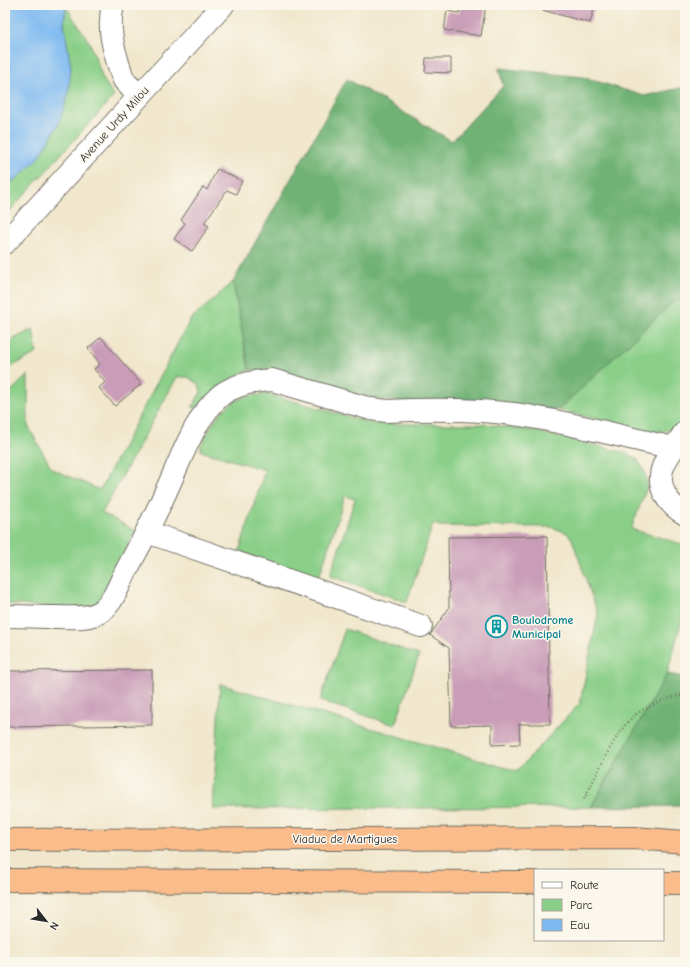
<svg xmlns="http://www.w3.org/2000/svg" width="690" height="967" font-family="'Comic Neue',sans-serif">
  <style>
    .green { fill: #8acf88; stroke: #5a7d5a }
    .forest { fill: #6fb274; stroke: #4d6e50 }
    .water { fill: #7ebaf1; stroke: #54728e }
    .building { fill: #c99db7 }
    .lines { fill: none; stroke-linecap: round; stroke-linejoin: round }
    .minor-casing { stroke: #706d63; stroke-width: 24 }
    .highway-casing { stroke: #706d63; stroke-width: 24 }
    .path { stroke: #706d63; stroke-width: 2.5; stroke-dasharray: 1 3; stroke-linecap: butt }
    .minor { stroke: #fff; stroke-width: 22 }
    .highway { stroke: #fabc8b; stroke-width: 22 }
    .labels { text-anchor: middle; stroke-width: 3; stroke-linejoin: round; paint-order: stroke }
    .street-label { font-size: 12px; fill: #2b2b2b; stroke: #fbf7ec }
    .culture-label { font-size: 12px; font-weight: bold; fill: #0d838f; stroke: #fbf7ec; text-anchor: start }
  </style>
  <rect width="100%" height="100%" fill="#fbf7ec"/>
  <filter id="ink" filterUnits="userSpaceOnUse"><feTurbulence type="fractalNoise" baseFrequency=".025" numOctaves="2"/><feDisplacementMap in="SourceGraphic" scale="8" xChannelSelector="R" yChannelSelector="G"/><feConvolveMatrix kernelMatrix="1 2 1 2 8 2 1 2 1" color-interpolation-filters="sRGB"/></filter>
  <filter id="wash" filterUnits="userSpaceOnUse"><feTurbulence type="fractalNoise" baseFrequency=".012" numOctaves="4" result="noise"/><feDisplacementMap in="SourceGraphic" scale="16" xChannelSelector="R" yChannelSelector="G"/><feGaussianBlur stdDeviation="0.9" result="paint"/><feColorMatrix in="noise" values="0 0 0 0 0 0 0 0 0 0 0 0 0 0 0 0 0 1.4 0 .05"/><feComposite in="paint" operator="in"/></filter>
  <g filter="url(#wash)">
    <rect width="100%" height="100%" fill="#f0e7cc"/>
    <g class="green">
      <polygon points="66,7 90,43 103,79 114,96 5,216 5,186 17,178 71,68 64,24"/>
      <polygon points="233,282 249,370 233,378 197,409 192,407 201,392 199,385 188,377 177,377 102,513 136,531 98,602 84,610 5,604 5,397 28,375 28,426 52,469 100,490 190,320"/>
      <polygon points="685,299 685,417 683,421 671,430 650,432 558,410 672,303"/>
      <polygon points="33,329 37,353 7,369 5,373 5,344"/>
      <path d="M267 394 372 423 386 424H484L535 431 627 453 637 459 645 472 648 485 631 529 685 545V609L667 674 591 807 213 809 220 684 517 771 580 703 598 614 572 539 567 533 552 527 440 526 433 524 407 602 330 576 355 499 345 496 319 577 239 552 265 470 201 451V446C213 423 221 403 249 396 254 395 261 395 267 394Z"/>
      <polygon points="345,629 419,655 395,725 320,701"/>
    </g>
    <g class="forest">
      <polygon points="499,68 583,77 644,96 685,87 685,299 672,303 558,410 493,404 401,402 373,399 269,372 249,370 233,282 347,79 452,141 503,86"/>
      <polygon points="667,674 685,677 685,806 591,807"/>
    </g>
    <polygon class="water" points="5,5 66,5 64,24 71,68 68,96 58,125 38,159 17,178 5,186"/>
    <g id="blocks">
      <g class="building">
        <polygon points="460,5 486,5 481,36 444,30 447,11 459,13"/>
        <polygon points="543,5 595,5 590,23 542,10"/>
        <polygon points="426,58 451,58 451,73 425,72"/>
        <polygon points="217,169 242,181 236,194 227,190 204,223 209,226 192,251 174,239 185,223 181,220 203,187 207,190"/>
        <polygon points="101,337 141,384 115,406 99,388 105,382 94,369 100,364 88,348"/>
        <polygon points="547,536 550,724 519,724 520,744 492,745 492,725 451,726 449,648 430,635 449,608 448,537"/>
        <polygon points="152,670 152,725 7,727 7,671"/>
      </g>
    </g>
  </g>
  <g filter="url(#ink)">
    <use href="#blocks" fill-opacity="0" stroke="#706d63" stroke-width="1"/>
    <g class="lines">
      <defs>
        <g id="minor">
          <path d="M113 5C108 26 112 43 118 63 120 68 121 75 124 80 128 86 134 90 140 95"/>
          <polyline points="5,243 223,5"/>
          <path d="M685 432C678 442 669 453 664 464 655 485 667 504 685 514"/>
          <polyline points="147,532 421,626"/>
          <path d="M5 616C22 616 39 617 57 617 69 617 83 619 96 614 111 608 118 587 125 573 140 546 154 518 167 489 181 459 195 417 221 395 235 384 255 381 272 380L371 409 387 411C430 409 478 409 521 415 572 423 623 437 674 448"/>
        </g>
        <g id="highway">
          <polyline points="5,840 634,838 685,842"/>
          <polyline points="5,880 535,882"/>
          <polyline points="663,883 685,883"/>
        </g>
      </defs>
      <use href="#minor" class="minor-casing"/>
      <use href="#highway" class="highway-casing"/>
      <path class="path" d="M584 799C597 775 614 733 634 716 644 707 672 696 685 695"/>
      <use href="#minor" class="minor"/>
      <use href="#highway" class="highway"/>
    </g>
  </g>
  <defs>
    <symbol id="building-ring" viewBox="-11 -11 22 22"><circle r="9.5" fill="#fbf7ec" stroke="#0f9aa8" stroke-width="1.5"/><path d="M-4-6H4V6H1V3H-1V6H-4ZM-2.5-4.3h1.7v1.8h-1.7ZM.8-4.3h1.7v1.8H.8ZM-2.5-1h1.7V.8h-1.7ZM.8-1h1.7V.8H.8Z" fill="#0f9aa8"/></symbol>
  </defs>
  <g fill-rule="evenodd">
    <use href="#building-ring" x="484" y="614" width="25" height="25"/>
  </g>
  <g class="labels">
    <g class="street-label">
      <text transform="translate(114 124) rotate(-48)" y="4">Avenue Urdy Milou</text>
      <text x="345" y="843">Viaduc de Martigues</text>
    </g>
    <g class="culture-label">
      <text x="512" y="624">Boulodrome<tspan x="512" dy="14">Municipal</tspan></text>
    </g>
  </g>
  <rect width="690" height="967" fill="none" stroke="#fbf7ec" stroke-width="20"/>
  <rect x="534" y="869" width="130" height="72" fill="#fbf7ec" stroke="#a8a59f"/>
  <rect x="542" y="882" width="20" height="6" fill="#ffffff" stroke="#a8a59f"/>
  <text x="570" y="889" font-size="12" fill="#2b2b2b">Route</text>
  <rect x="542" y="899" width="20" height="12" fill="#8acf88" stroke="#a8a59f"/>
  <text x="570" y="909" font-size="12" fill="#2b2b2b">Parc</text>
  <rect x="542" y="919" width="20" height="12" fill="#7ebaf1" stroke="#a8a59f"/>
  <text x="570" y="929" font-size="12" fill="#2b2b2b">Eau</text>
  <g transform="translate(46 921) rotate(121)" stroke="#fbf7ec" stroke-width="3" paint-order="stroke">
  <path d="M0-3L7 15L0 10L-7 15Z" fill="#2b2b2b"/>
  <text y="-6" font-size="11" font-weight="bold" text-anchor="middle" fill="#2b2b2b">N</text>
  </g>
</svg>
